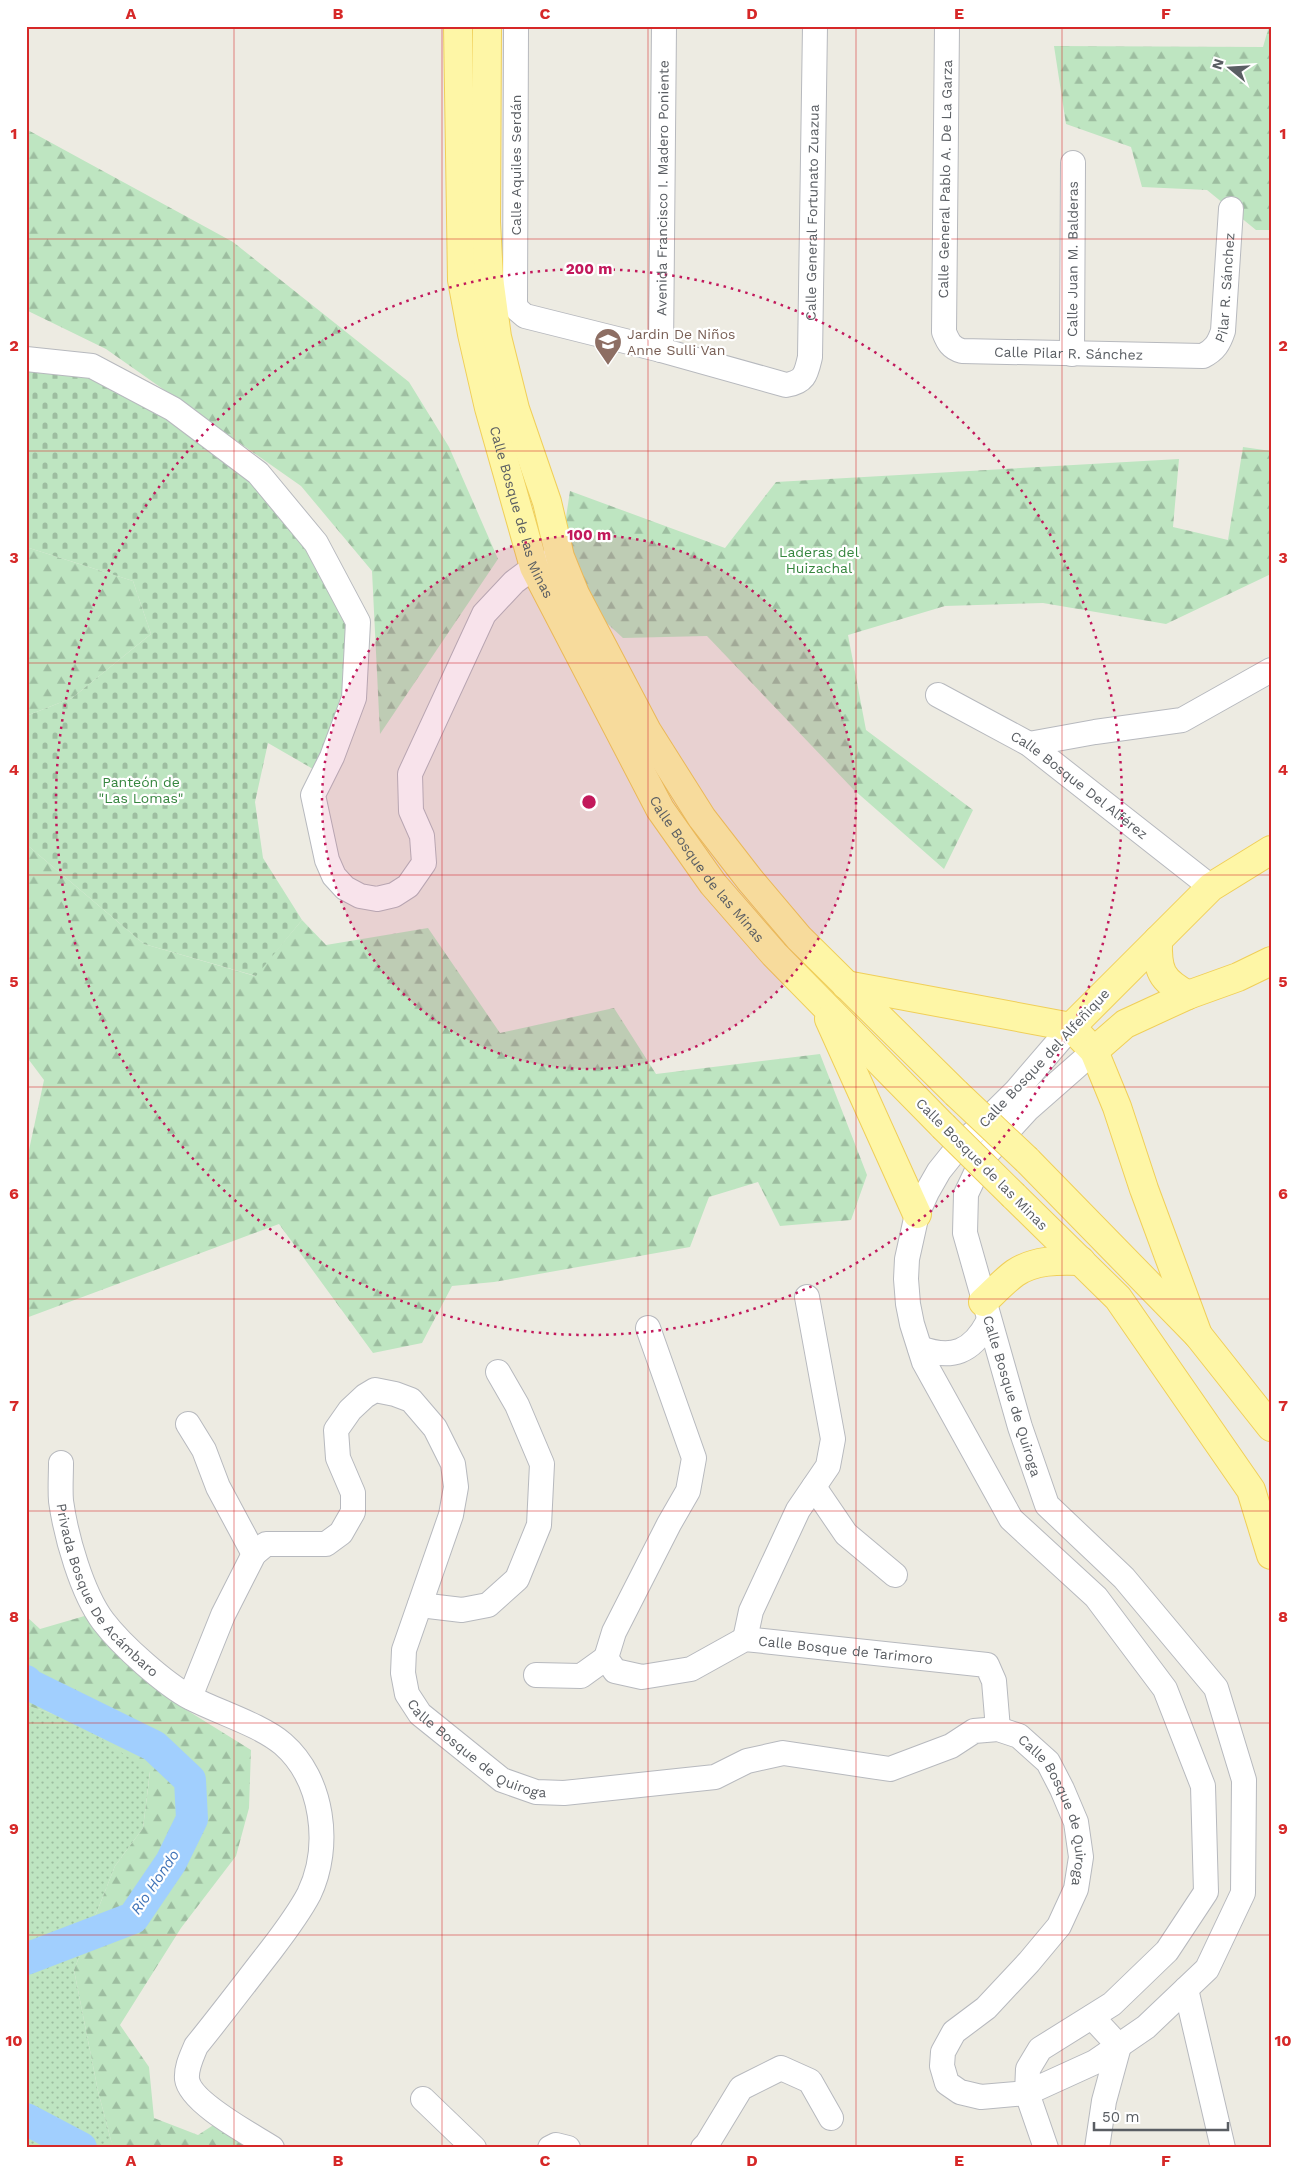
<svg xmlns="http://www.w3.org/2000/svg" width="1297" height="2174" font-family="'Work Sans',sans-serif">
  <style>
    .grass { fill: url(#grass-dots) }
    .forest { fill: url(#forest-firs) }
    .cemetery { fill: url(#cemetery-stones) }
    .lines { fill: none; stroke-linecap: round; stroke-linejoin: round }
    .river { stroke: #a1cffe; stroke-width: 32 }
    .minor-casing { stroke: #b7b9be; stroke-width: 26 }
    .major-casing { stroke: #f0cf59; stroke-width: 30 }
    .minor { stroke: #fff; stroke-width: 24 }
    .major { stroke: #fef6a6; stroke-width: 28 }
    .major-bridge-casing { stroke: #f0cf59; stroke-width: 30; stroke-linecap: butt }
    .major-bridge { stroke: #fef6a6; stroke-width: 28 }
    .grid { fill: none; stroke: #d62828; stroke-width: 1; stroke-opacity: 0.55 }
    .ring { fill: none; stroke: #c2185b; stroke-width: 2.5; stroke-dasharray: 2.5 5 }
    .labels { text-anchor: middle; stroke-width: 4.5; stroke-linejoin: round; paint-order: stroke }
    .street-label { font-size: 14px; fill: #5a5e63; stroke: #fff }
    .education-label { font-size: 14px; fill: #785e54; stroke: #fff; text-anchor: start }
    .park-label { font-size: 14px; fill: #36863f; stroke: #fff }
    .water-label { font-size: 15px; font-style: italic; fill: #4174b8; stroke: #fff }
    .centre { fill: #c2185b; stroke: #fff; stroke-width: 2.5 }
    .ring-label { font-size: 15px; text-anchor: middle; font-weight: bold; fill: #c2185b; stroke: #fff; stroke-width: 4.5; stroke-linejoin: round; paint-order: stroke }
    .neatline { fill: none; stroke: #d62828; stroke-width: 2 }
    .grid-label { font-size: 16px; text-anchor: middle; font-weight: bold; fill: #d62828 }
  </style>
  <defs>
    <pattern id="grass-dots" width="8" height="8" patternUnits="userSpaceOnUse" patternTransform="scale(1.25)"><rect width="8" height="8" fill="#bee5c1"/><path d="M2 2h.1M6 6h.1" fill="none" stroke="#9dbda0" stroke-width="1.8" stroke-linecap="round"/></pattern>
    <pattern id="forest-firs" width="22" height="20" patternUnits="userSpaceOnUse" patternTransform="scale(1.25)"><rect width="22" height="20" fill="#bee5c1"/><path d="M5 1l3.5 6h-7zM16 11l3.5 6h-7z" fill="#9dbda0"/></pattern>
    <pattern id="cemetery-stones" width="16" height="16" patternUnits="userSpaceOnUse" patternTransform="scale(1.25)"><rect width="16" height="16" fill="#bee5c1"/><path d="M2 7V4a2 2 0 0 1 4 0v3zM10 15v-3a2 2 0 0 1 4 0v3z" fill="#9dbda0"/></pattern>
  </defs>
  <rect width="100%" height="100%" fill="#edebe2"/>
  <polygon class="grass" points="26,1705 77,1722 150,1771 143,1828 115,1866 74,1970 98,2091 113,2148 26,2148"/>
  <g class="forest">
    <polygon points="1269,26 1271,230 1256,230 1207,190 1142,187 1131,147 1066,124 1054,46 1263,47"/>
    <polygon points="26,129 233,242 409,382 449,447 498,559 380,734 372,571 301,486 106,349 26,310"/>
    <polygon points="1243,447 1271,451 1271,574 1166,624 1043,603 945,606 848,635 866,730 973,810 944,869 853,789 707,636 623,638 575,594 560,557 570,491 725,548 776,482 1179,459 1173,527 1228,540"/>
    <polygon points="26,547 133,581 151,634 72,698 26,716"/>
    <polygon points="26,844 144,944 255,976 302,920 326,945 428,928 500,1033 614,1008 656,1074 820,1054 867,1175 851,1220 780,1226 758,1182 709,1197 690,1247 494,1282 452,1286 422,1343 373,1353 279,1224 26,1318 26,1164 44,1080 26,1056"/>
    <polygon points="88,1615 185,1709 251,1750 249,1808 236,1856 181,1928 120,2025 149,2067 154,2118 198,2135 215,2124 250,2148 113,2148 98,2091 74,1970 115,1866 143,1828 150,1772 77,1722 26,1705 26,1616 40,1629"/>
  </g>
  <polygon class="cemetery" points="26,368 91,372 173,418 255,479 309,548 350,623 348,700 313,769 268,743 255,802 263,858 302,920 256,976 144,944 26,844 26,716 72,698 151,634 133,581 26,547"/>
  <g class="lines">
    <g class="river">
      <polyline points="26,1681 30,1685 154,1746 190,1780 192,1819 171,1862 133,1918 26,1959"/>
      <polyline points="26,2119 81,2148"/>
    </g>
    <defs>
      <g id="minor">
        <path id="s1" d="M516 26 515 304 518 310 525 316 661 350 786 385C805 382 806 374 810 357L815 26"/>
        <path id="s2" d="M947 26 944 332C948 342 951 348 962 351L1203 356C1215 350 1219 343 1223 331L1231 209"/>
        <path id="s3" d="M661 350 664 26"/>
        <path id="s4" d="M1072 354 1073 163"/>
        <polyline points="26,359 92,366 173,409 258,473 316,543 358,622 354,698 332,757 313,795 327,860 334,876 345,888 360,896 377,899 394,895 408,886 424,863 422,836 411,811 410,774 484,614 514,582 534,567 551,561"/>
        <path id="s5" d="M938 695 1029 744 1211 887"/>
        <polyline points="1029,744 1095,732 1182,720 1271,670"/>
        <path id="s6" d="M648 1328 694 1458 688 1491 669 1524 614 1632 606 1658 615 1671 642 1677 691 1669 745 1639 987 1665 994 1681 998 1729"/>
        <path d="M920 1348C952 1360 972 1352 988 1322"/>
        <polyline points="188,1424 204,1450 218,1487 254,1554"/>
        <path id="s7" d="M61 1463C61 1476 60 1489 61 1501 66 1537 82 1593 103 1621 122 1646 165 1684 191 1698 218 1712 261 1725 283 1744 323 1779 332 1846 309 1894 299 1913 284 1933 271 1950 246 1982 222 2014 196 2046 192 2056 186 2067 187 2079 190 2103 252 2135 272 2148"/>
        <polyline points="814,1487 846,1534 895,1575"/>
        <polyline points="420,1605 462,1610 488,1605 517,1579 539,1525 542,1464 517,1405 498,1372"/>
        <polyline points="745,1639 751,1611 798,1510 828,1466 833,1439 807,1297"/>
        <polyline points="536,1675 581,1676 606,1658"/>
        <path id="s8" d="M190 1697 223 1615 254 1554 266 1544H326L341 1533 353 1512V1493L338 1458 336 1430 350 1410 365 1396 375 1390 395 1394 411 1400 435 1428 453 1464 456 1487 451 1515 404 1650 403 1673 407 1694 420 1714 502 1780 536 1792 564 1793 715 1777 747 1761 783 1753 890 1769 951 1746 974 1731 998 1729 1019 1736 1048 1762 1062 1789 1076 1822 1081 1857 1076 1889 1059 1926 1029 1962 986 2008 954 2032 943 2052 942 2066 947 2083 960 2092 981 2097 1027 2093 1095 2062 1146 2027 1207 1969 1243 1893 1244 1780 1216 1688 1124 1578 1047 1505 1020 1427 965 1233 966 1194 983 1158 1028 1109 1094 1051"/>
        <polyline points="1186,1989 1223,2148"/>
        <polyline points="1092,2017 1119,2046 1104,2101 1097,2148"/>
        <polyline points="423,2099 474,2148"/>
        <polyline points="550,2148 556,2145 568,2148"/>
        <polyline points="703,2148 707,2144 741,2088 781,2068 810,2081 831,2118"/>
        <polyline points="1046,2148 1027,2093 1028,2069 1040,2049 1112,2004 1167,1951 1206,1892 1203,1786 1165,1689 1096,1597 1011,1519 924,1362 912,1324 908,1304 906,1279 907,1259 917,1214 927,1192 939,1171 955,1151 1016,1091 1071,1027"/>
      </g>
      <g id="major">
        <path id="s9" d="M458 26 462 280 472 334 489 408 534 567 660 809 713 884 774 954 943 1126"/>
        <polyline points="487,26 486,222 489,278 497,337 515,409 547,502 560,557 575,594 647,731 702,818 750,880 799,938 956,1093"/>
        <path d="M1158 940C1157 971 1161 980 1188 995"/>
        <polyline points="846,985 1071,1027 1094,1051 1117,1107 1144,1189 1198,1335"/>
        <polyline points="829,1019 917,1214"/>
        <polyline points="1071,1027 1211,887 1271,850"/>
        <polyline points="1094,1051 1125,1024 1188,995 1238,977 1271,961"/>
        <polyline points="1027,1160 1198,1335 1271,1427"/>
        <polyline points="1014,1196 1118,1298 1251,1490 1271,1555"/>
        <path d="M983 1302C993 1293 1004 1281 1015 1273 1034 1260 1059 1260 1081 1261"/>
      </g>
    </defs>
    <use href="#minor" class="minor-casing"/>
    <use href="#major" class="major-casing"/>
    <use href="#minor" class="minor"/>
    <use href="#major" class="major"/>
    <defs>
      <g id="major-bridge">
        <polyline points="956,1093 1027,1160"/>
        <polyline points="943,1126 1014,1196"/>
      </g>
    </defs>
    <use href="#major-bridge" class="major-bridge-casing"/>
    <use href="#major-bridge" class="major-bridge"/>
  </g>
  <path class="grid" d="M234 26V2148M442 26V2148M648 26V2148M856 26V2148M1062 26V2148M26 239H1271M26 451H1271M26 663H1271M26 875H1271M26 1087H1271M26 1299H1271M26 1511H1271M26 1723H1271M26 1935H1271"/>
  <circle cx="589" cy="802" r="267" fill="#c2185b" fill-opacity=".12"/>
  <g class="ring">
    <circle cx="589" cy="802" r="267"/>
    <circle cx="589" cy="802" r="533"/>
  </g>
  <defs>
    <symbol id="school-pin" viewBox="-11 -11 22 30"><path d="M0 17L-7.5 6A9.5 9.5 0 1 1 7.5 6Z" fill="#8d6e63" stroke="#fff"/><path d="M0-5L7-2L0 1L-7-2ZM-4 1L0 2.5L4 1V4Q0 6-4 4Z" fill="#fff"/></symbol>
  </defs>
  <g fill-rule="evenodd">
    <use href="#school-pin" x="592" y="326" width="32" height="43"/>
  </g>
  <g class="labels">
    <g class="street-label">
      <text transform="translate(516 165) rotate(-90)" y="5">Calle Aquiles Serdán</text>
      <text transform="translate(945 179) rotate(-89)" y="5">Calle General Pablo A. De La Garza</text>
      <text dy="5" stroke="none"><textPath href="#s3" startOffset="162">Avenida Francisco I. Madero Poniente</textPath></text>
      <text dy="5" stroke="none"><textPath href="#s1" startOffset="749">Calle General Fortunato Zuazua</textPath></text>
      <text dy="5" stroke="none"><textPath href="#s4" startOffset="95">Calle Juan M. Balderas</textPath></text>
      <text dy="5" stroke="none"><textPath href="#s2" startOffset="651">Pilar R. Sánchez</textPath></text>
      <text dy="5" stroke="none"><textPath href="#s2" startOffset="440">Calle Pilar R. Sánchez</textPath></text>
      <text dy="5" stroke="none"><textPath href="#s9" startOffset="494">Calle Bosque de las Minas</textPath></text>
      <text dy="5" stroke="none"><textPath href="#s5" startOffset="168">Calle Bosque Del Alférez</textPath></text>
      <text dy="5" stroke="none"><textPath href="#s9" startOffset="899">Calle Bosque de las Minas</textPath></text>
      <text transform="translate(1044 1058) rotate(-47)" y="5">Calle Bosque del Alfeñique</text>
      <text transform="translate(982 1164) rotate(45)" y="5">Calle Bosque de las Minas</text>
      <text transform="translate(1012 1396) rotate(73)" y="5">Calle Bosque de Quiroga</text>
      <text dy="5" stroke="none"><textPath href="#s7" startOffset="141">Privada Bosque De Acámbaro</textPath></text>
      <text dy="5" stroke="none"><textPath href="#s6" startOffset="614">Calle Bosque de Tarimoro</textPath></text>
      <text dy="5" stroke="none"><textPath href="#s8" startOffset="862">Calle Bosque de Quiroga</textPath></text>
      <text dy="5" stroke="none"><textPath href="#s8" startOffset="1521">Calle Bosque de Quiroga</textPath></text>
    </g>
    <g class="education-label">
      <text x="627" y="339">Jardin De Niños<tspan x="627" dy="16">Anne Sulli Van</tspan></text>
    </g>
    <g class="park-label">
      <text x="819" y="557">Laderas del<tspan x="819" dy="16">Huizachal</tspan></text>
      <text x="141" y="787">Panteón de<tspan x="141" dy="16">"Las Lomas"</tspan></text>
    </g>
    <g class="water-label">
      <text transform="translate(155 1882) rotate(-56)" y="5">Rio Hondo</text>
    </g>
  </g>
  <circle cx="589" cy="802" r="8" class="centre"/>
  <g class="ring-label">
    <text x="589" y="274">200 m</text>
    <text x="589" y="540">100 m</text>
  </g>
  <rect width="1297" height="2174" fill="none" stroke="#ffffff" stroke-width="55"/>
  <g transform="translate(1230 68) rotate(288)" stroke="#ffffff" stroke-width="4" paint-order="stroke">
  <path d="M0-4L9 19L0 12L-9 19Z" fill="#5a5e63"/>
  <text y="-8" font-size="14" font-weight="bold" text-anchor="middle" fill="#5a5e63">N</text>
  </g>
  <path d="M1094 2122v8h134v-8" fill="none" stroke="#5a5e63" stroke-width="2.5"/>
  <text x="1102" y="2122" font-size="15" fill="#5a5e63" stroke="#ffffff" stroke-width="4" paint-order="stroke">50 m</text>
  <rect x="28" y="28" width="1242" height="2118" class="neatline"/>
  <g class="grid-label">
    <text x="131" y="19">A</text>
    <text x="338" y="19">B</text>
    <text x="545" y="19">C</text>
    <text x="752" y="19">D</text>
    <text x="959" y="19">E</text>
    <text x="1166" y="19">F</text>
    <text x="14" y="139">1</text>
    <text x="1283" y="139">1</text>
    <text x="14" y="351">2</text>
    <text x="1283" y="351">2</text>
    <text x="14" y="563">3</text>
    <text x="1283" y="563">3</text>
    <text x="14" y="775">4</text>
    <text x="1283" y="775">4</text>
    <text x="14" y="987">5</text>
    <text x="1283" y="987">5</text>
    <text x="14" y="1199">6</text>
    <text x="1283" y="1199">6</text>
    <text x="14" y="1411">7</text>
    <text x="1283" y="1411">7</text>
    <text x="14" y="1622">8</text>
    <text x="1283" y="1622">8</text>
    <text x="14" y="1834">9</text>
    <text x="1283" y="1834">9</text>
    <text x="14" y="2046">10</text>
    <text x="1283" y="2046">10</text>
    <text x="131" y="2166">A</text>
    <text x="338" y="2166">B</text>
    <text x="545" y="2166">C</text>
    <text x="752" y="2166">D</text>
    <text x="959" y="2166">E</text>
    <text x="1166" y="2166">F</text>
  </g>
</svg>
